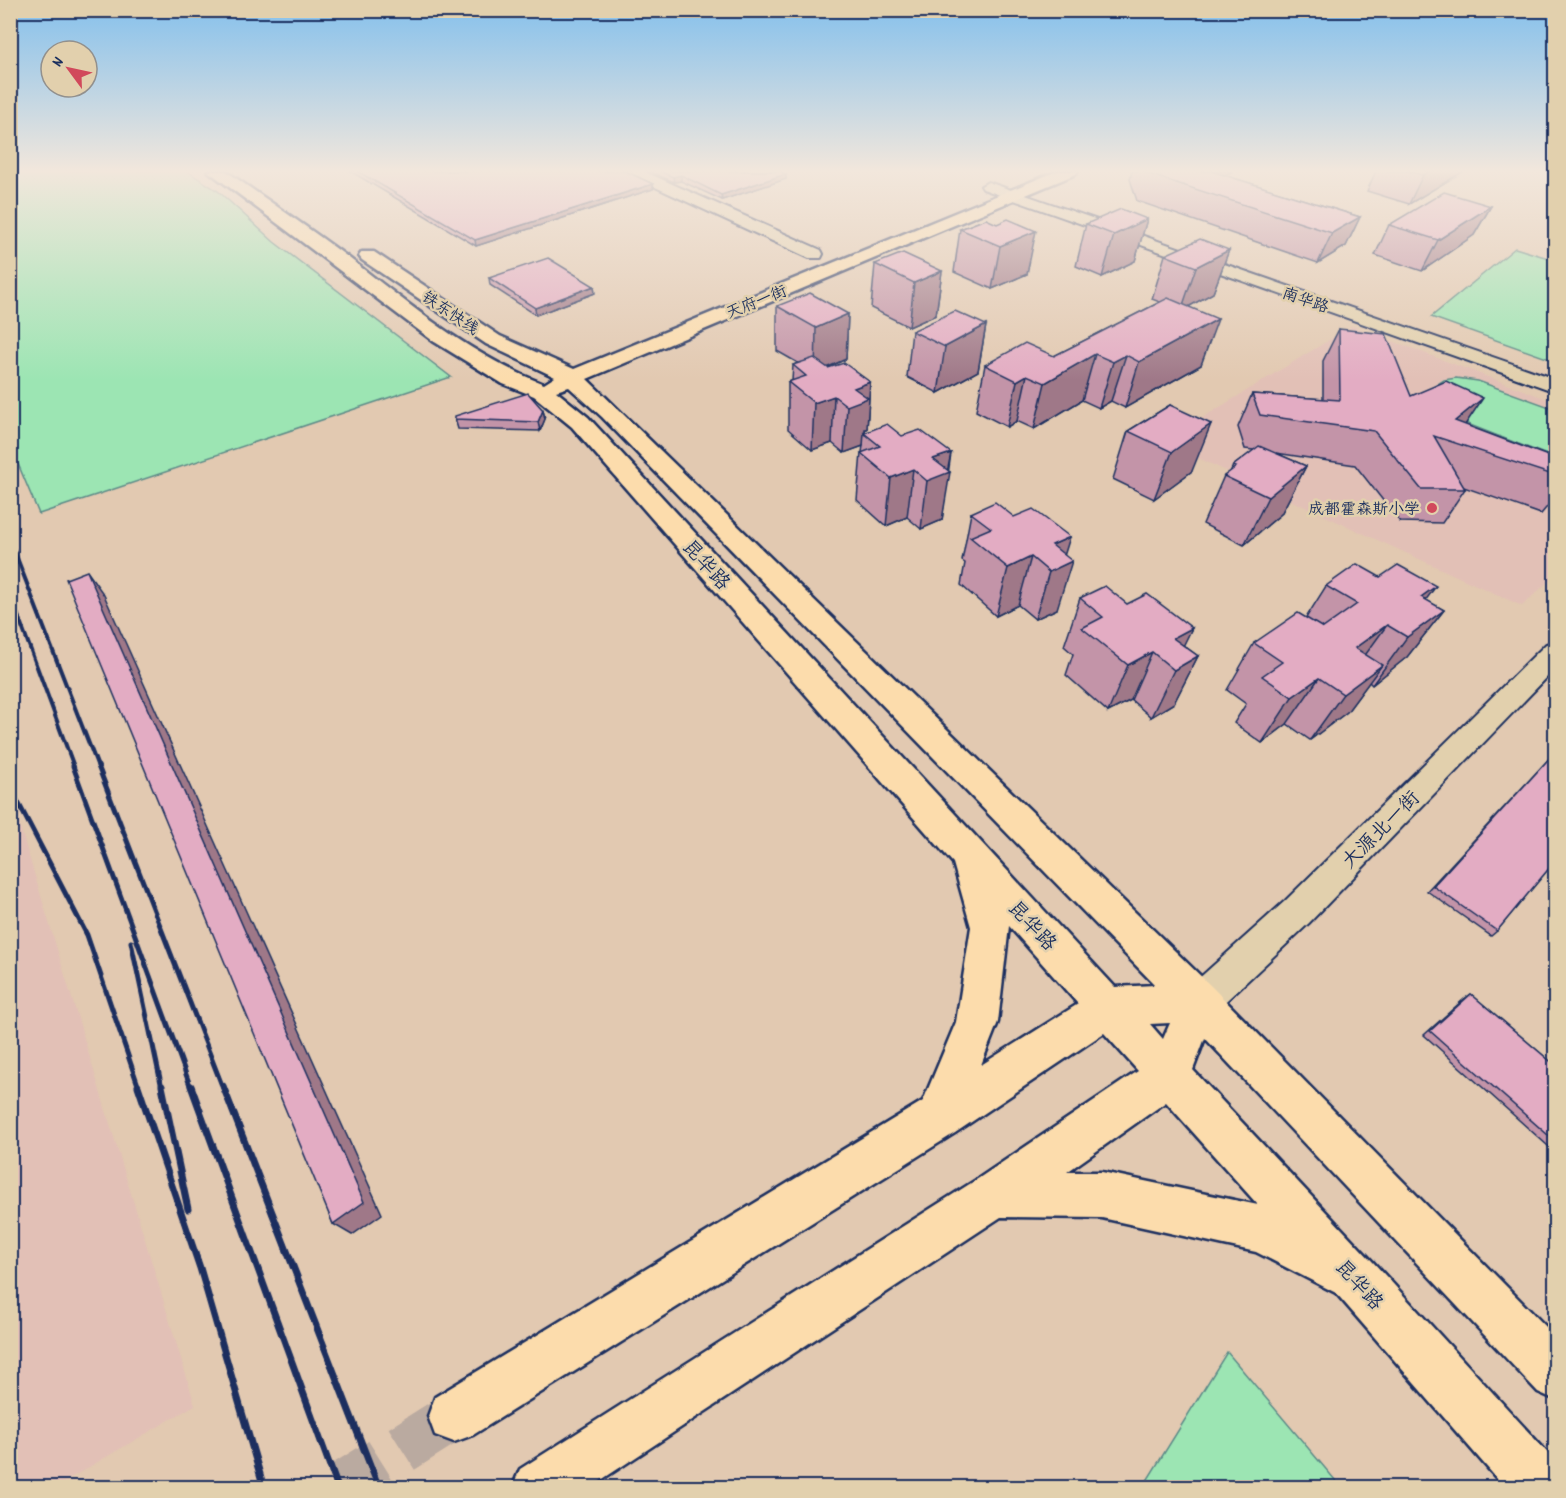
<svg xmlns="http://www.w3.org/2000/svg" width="1566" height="1498" font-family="Dekko,'LXGW WenKai TC',sans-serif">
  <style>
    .built { fill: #e2c0b6 }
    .green { fill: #9ce5b3; stroke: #5c8a88; stroke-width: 1.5 }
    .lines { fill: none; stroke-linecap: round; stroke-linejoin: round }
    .major-tunnel { stroke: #baaaa0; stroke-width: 49; stroke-dasharray: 49 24; stroke-linecap: butt }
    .minor-casing { stroke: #1b2f5e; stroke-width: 4 }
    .major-casing { stroke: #1b2f5e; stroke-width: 5 }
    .minor { fill: #e2d0ad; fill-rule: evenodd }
    .major { fill: #fcdcac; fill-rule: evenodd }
    .rail-far2 { stroke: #1b2f5e; stroke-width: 4 }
    .rail-far1 { stroke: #1b2f5e; stroke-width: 5 }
    .rail { stroke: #1b2f5e; stroke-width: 7 }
    .wall { fill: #c394a8; stroke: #1b2f5e; stroke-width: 1.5 }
    .shaded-wall { fill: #9f7888; stroke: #1b2f5e; stroke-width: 1.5 }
    .building { fill: #e3acc3; stroke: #1b2f5e; stroke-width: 1.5 }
    .poi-dot { fill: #d1495b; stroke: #e2d0ad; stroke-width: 2 }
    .labels { text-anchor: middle; stroke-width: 5; stroke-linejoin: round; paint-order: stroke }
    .far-street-label { font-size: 16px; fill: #1b2f5e; stroke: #e2d0ad }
    .far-poi-label { font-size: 16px; fill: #1b2f5e; stroke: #e2d0ad; text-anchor: end }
    .street-label { font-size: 20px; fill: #1b2f5e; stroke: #e2d0ad }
  </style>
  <rect width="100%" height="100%" fill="#e2c9b1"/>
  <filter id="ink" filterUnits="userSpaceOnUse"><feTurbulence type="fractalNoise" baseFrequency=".0167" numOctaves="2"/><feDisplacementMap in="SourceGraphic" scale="12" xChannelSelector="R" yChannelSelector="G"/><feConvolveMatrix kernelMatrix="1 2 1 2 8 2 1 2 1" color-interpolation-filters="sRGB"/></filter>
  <g filter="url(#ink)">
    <g class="built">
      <polygon points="1352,326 1555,402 1555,575 1522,606 1163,442"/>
      <polygon points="11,797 195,1405 55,1487 11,1487"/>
    </g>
    <g class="green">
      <polygon points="10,171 187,171 218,191 274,242 451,377 39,514 11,447"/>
      <polygon points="1515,248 1555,260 1555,361 1431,317"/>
      <polygon points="1456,378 1478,381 1555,409 1555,458 1465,423 1427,391 1444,380"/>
      <polygon points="1227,1352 1341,1487 1143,1487"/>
    </g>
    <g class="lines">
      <polyline class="major-tunnel" points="340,1488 454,1416"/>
      <defs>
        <g id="minor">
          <polygon points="625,171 643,171 821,250 823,254 821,258 809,258 627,174"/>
          <polygon points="988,182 1556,379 1556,392 983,189 981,186"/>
          <polygon points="1556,641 1556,668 1309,923 1212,1014 1199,1020 1186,1014 1181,1002 1186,990 1285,901 1546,644"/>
        </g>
        <path id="major" d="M208 171H226C267 200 309 228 349 258 410 305 471 356 544 384L555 377 486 344 362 260 359 256 362 252H374L500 336 574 369 1057 171H1078L1076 174 587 379 1213 988 1556 1337V1400L1538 1392 1205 1038 1193 1070 1373 1262 1556 1462V1488H1505L1336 1293 1256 1252 1102 1218 1001 1217 589 1488H512L520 1469 979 1178 1138 1071 1104 1033 955 1133 473 1435 454 1442 435 1435 428 1416 435 1397 923 1101 956 1022 971 927 953 863 572 427 534 396 503 384 433 341ZM569 387 602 417 1155 985 1115 987 588 417 556 391ZM1009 926 1078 1004 981 1065 998 1022ZM1170 1023 1163 1039 1150 1024ZM1166 1102 1258 1205 1102 1172H1067Z"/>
      </defs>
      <use href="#minor" class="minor-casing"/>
      <use href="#major" class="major-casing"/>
      <use href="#minor" class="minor"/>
      <use href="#major" class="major"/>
      <g class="rail-far2">
        <polyline points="10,540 98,767"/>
        <polyline points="10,594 74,767"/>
      </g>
      <g class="rail-far1">
        <polyline points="73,766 191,1088"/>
        <polyline points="98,766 223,1088"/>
        <polyline points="10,787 87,935 139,1088"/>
        <polyline points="131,942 162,1088"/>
      </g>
      <g class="rail">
        <polyline points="138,1086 200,1268 264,1488"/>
        <polyline points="162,1086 188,1209"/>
        <polyline points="191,1086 338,1488"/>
        <polyline points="223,1086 379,1488"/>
      </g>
    </g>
    <g class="wall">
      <polygon points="350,171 625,171 653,184 653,189 476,246"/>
      <polygon points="648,171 779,171 786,174 786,179 722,200 681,181 674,182"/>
      <polygon points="1132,171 1233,171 1224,175 1360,217 1346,246 1318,263 1137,201 1130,179"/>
      <polygon points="1376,171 1464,171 1409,204 1367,191"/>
      <polygon points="1491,206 1474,235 1422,271 1375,255 1389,225"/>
      <polygon points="986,219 1027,274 992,289 954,272 960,229"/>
      <polygon points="1147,219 1135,261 1102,277 1076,266 1086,224"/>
      <polygon points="1229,250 1213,293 1188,307 1201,365 1125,408 1111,401 1099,408 1082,400 1034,429 1017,421 1007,427 976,411 985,365 1054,356 1160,302 1152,299 1165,255"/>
      <polygon points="875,264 942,271 936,315 909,327 871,308"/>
      <polygon points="489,278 595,293 536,315 490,285"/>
      <polygon points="777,306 848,314 846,359 827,368 870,382 867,429 865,429 865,432 902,436 951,453 942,520 921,529 907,517 886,526 857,500 861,453 862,452 863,446 844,453 832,443 812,450 788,429 788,382 792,381 793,365 798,363 777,351"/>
      <polygon points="986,325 978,371 938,393 907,377 912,331"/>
      <polygon points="1339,329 1411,396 1465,425 1556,459 1556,496 1541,514 1464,487 1465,489 1442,523 1400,522 1355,465 1276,453 1306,466 1281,514 1244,545 1203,524 1224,476 1230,472 1233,466 1254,450 1245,449 1238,427 1252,394 1323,399 1323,361"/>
      <polygon points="1170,405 1192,471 1154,499 1113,479 1128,431"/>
      <polygon points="543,410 545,419 540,431 458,429 455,419"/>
      <polygon points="971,513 1064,555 1057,609 1035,619 1018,605 996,616 961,585 965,563 962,561"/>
      <polygon points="1326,586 1426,600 1444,610 1407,657 1372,685 1369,682 1347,712 1310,740 1287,724 1262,743 1234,723 1246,704 1227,690 1254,643 1306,618"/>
      <polygon points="1080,598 1127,604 1192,628 1183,645 1198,656 1174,703 1151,717 1131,700 1108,712 1066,675 1073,654 1064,646"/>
      <polygon points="1556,751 1556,860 1497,931 1491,936 1427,891"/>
      <polygon points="1471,994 1556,1066 1556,1153 1424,1035 1464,999"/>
    </g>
    <g class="shaded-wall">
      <polygon points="1193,171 1233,171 1195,189"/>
      <polygon points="1430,171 1464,171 1409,204 1423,175"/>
      <polygon points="786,174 786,179 722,200 721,195"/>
      <polygon points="681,175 681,181 674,182 673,177"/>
      <polygon points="653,184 653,189 476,246 475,240"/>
      <polygon points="1491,206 1474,235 1422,271 1438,240"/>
      <polygon points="1360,217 1346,246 1318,263 1332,233"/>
      <polygon points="1147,219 1135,261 1102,277 1114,235"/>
      <polygon points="1036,231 1027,274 992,289 1000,246"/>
      <polygon points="1229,250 1213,293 1181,311 1196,267"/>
      <polygon points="942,271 936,315 909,327 914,283"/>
      <polygon points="594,286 595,293 536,315 535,308"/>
      <polygon points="848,314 846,359 815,373 816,328"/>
      <polygon points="1218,319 1201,365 1125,408 1139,362"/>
      <polygon points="986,325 978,371 938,393 945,347"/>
      <polygon points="1095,354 1082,400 1034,429 1045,383"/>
      <polygon points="1126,355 1111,401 1099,408 1113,362"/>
      <polygon points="1027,375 1017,421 1007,427 1017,381"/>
      <polygon points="870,382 867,429 865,429 865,434 864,433 863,446 844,453 847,406 854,388"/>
      <polygon points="834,396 832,443 812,450 814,403"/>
      <polygon points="1483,398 1461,431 1455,421"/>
      <polygon points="543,410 545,419 540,431 538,422"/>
      <polygon points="1211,424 1192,471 1154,499 1172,452"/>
      <polygon points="951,453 947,473 950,472 942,520 921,529 927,481 933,459"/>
      <polygon points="1306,466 1281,514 1244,545 1268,497"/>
      <polygon points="913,469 907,517 886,526 891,478"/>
      <polygon points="1070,537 1061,566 1072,561 1057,609 1035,619 1049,572 1052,545"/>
      <polygon points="1031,557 1018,605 996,616 1008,568"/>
      <polygon points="87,571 104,595 382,1214 352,1235 333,1224"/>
      <polygon points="1436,586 1401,634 1421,597"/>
      <polygon points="1444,610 1407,657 1372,685 1407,637"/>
      <polygon points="1387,625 1353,672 1355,648"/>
      <polygon points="1192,628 1172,669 1173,638"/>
      <polygon points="1152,652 1131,700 1108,712 1128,665"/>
      <polygon points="1198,656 1174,703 1151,717 1174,670"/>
      <polygon points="1382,665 1347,712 1310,740 1343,694"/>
      <polygon points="1319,678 1287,724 1262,743 1292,697"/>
    </g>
    <g class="building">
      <polygon points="357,171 625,171 653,184 475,240"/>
      <polygon points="659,171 779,171 786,174 721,195 681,175 673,177"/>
      <polygon points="1144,171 1211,171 1360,217 1332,233 1145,173"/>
      <polygon points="1407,171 1430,171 1423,175"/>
      <polygon points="1444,192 1491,206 1438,240 1389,225"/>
      <polygon points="1121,209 1147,219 1114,235 1086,224"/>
      <polygon points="986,219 997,224 1008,219 1036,231 1000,246 960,229"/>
      <polygon points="1200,239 1229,250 1196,267 1165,255"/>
      <polygon points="903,253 942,271 914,283 875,264"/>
      <polygon points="548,258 594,286 535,308 489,278"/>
      <polygon points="810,293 848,314 816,328 777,306"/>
      <polygon points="1168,298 1218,319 1139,362 1126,355 1113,362 1095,354 1045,383 1027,375 1017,381 985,365 1025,343 1054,356"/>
      <polygon points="955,311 986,325 945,347 912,331"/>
      <polygon points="1339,329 1386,334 1411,396 1446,381 1483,398 1455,421 1556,459 1556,476 1434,436 1465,489 1421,489 1374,431 1260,415 1252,394 1340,400"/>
      <polygon points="814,358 828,368 844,363 870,382 854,388 868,398 847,406 834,396 814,403 788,382 806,376 793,365"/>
      <polygon points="528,393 543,410 538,422 455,419 455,416"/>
      <polygon points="1170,405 1211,424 1172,452 1128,431"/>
      <polygon points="887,424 902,436 920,430 951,453 933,459 950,472 927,481 913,469 891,478 861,453 880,446 864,433"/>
      <polygon points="1259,446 1306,466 1268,497 1224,476 1236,467 1233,466"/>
      <polygon points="995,502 1014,517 1033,509 1070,537 1052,545 1072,561 1049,572 1031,557 1008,568 970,537 991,528 971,513"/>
      <polygon points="1357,564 1380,577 1398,565 1436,586 1421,597 1444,610 1407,637 1387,625 1355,648 1382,665 1343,694 1319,678 1292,697 1262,676 1282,662 1254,643 1298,613 1323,628 1357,604 1326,586"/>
      <polygon points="87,571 364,1202 333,1224 66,579"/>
      <polygon points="1105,586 1127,604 1147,594 1192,628 1173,638 1198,656 1174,670 1152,652 1128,665 1082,628 1103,617 1080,598"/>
      <polygon points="1556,751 1556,860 1497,931 1433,886"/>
      <polygon points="1471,994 1556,1066 1556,1142 1430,1031"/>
    </g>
  </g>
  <linearGradient id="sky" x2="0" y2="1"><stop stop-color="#84c0ec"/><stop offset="0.45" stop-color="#f2e7dc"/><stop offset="1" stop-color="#f2e7dc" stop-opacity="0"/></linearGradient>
  <rect width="1566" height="380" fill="url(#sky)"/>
  <circle class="poi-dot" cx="1432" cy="508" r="6"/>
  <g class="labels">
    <g class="far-street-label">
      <text transform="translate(1306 299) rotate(19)" y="6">南华路</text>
      <text transform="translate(756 301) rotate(-22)" y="6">天府一街</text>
      <text transform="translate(451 312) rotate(34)" y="6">铁东快线</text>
    </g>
    <g class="far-poi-label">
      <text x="1420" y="514">成都霍森斯小学</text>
    </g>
    <g class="street-label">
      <text transform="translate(707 564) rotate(48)" y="7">昆华路</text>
      <text transform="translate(1380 829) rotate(-45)" y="7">大源北一街</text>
      <text transform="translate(1033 925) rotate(47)" y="7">昆华路</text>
      <text transform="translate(1360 1284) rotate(48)" y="7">昆华路</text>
    </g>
  </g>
  <rect width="1566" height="1498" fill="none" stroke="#e2d0ad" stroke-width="36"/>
  <rect x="18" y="18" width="1530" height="1462" fill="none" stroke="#1b2f5e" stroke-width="2" filter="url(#ink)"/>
  <g transform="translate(69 69) rotate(303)"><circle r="28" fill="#e2d0ad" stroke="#92908d" stroke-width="1.5"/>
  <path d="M0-4.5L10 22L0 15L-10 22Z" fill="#d1495b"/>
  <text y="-9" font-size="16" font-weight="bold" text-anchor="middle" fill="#1b2f5e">N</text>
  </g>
</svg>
